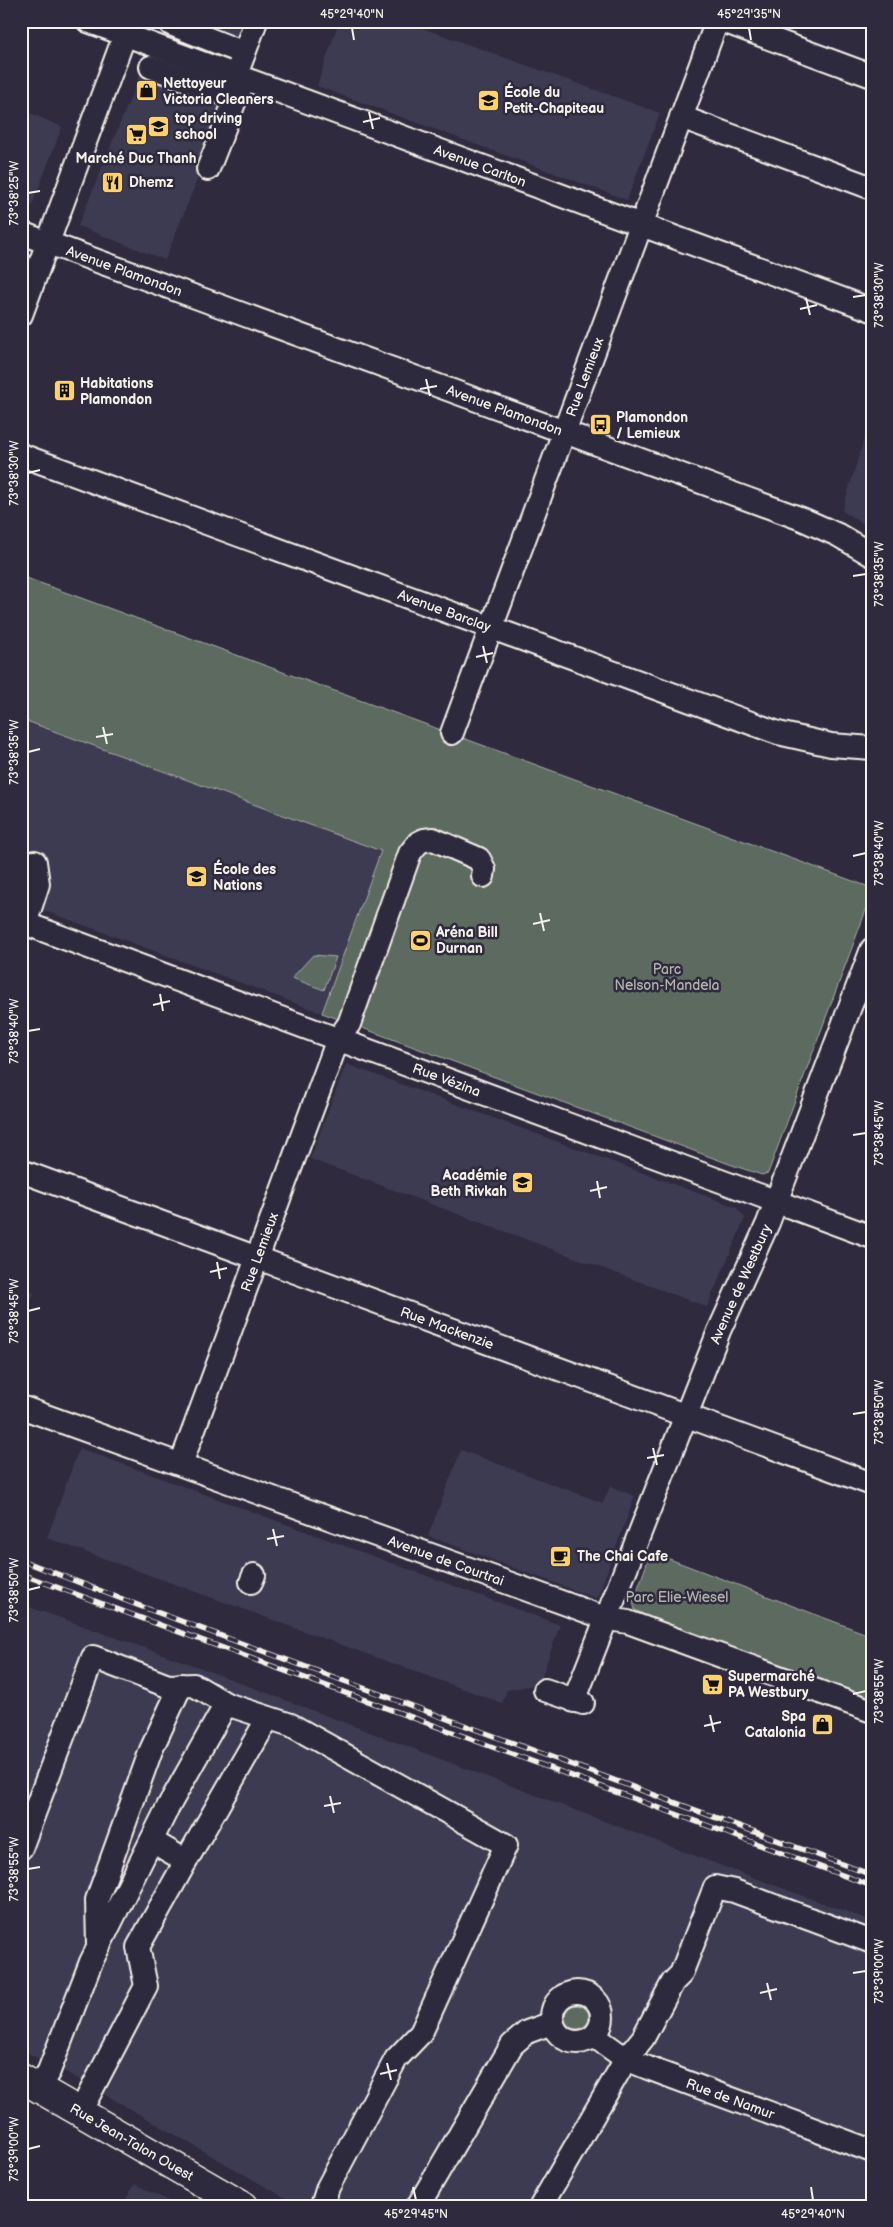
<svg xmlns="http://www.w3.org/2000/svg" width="893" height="2227" font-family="'Balsamiq Sans',sans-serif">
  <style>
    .built { fill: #3d3b51 }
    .green { fill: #5c6a61; stroke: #a8aea4 }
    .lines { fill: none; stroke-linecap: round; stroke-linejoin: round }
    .minor-casing { stroke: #f4f1e8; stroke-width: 26 }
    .major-casing { stroke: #f4f1e8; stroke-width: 31 }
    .minor { stroke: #2f2a3d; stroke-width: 22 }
    .major { stroke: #2f2a3d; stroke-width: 28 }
    .rail-casing { stroke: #f4f1e8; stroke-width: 5.5 }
    .rail { stroke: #2f2a3d; stroke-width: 4; stroke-dasharray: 11; stroke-linecap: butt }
    .ticks { fill: none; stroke: #f4f1e8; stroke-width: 2 }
    .labels { text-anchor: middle; stroke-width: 5; stroke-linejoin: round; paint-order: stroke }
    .poi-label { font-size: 14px; font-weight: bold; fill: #f4f1e8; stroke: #2f2a3d; text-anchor: start }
    .street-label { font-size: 14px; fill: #f4f1e8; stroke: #2f2a3d }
    .park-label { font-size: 14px; fill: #b0b4ab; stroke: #2f2a3d }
    .neatline { fill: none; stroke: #f4f1e8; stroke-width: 2 }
    .ticks-label { font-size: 12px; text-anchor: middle; fill: #f4f1e8 }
  </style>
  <rect width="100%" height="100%" fill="#2f2a3d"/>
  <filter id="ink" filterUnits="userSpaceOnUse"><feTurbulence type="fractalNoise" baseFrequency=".02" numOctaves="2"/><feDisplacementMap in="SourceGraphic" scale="10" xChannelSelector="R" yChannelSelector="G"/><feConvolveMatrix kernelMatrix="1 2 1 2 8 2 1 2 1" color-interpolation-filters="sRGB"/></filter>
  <g filter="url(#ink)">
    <g class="built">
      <polygon points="165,21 261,21 165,260 78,226 143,67 154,63 166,30"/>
      <polygon points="339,21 403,21 660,113 627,200 317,86"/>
      <polygon points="21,109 62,127 31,208 21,204"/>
      <polygon points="871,416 872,416 872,529 842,511"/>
      <polygon points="21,719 381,851 322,1013 21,902"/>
      <polygon points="346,1064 736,1207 745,1218 707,1307 310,1159"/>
      <polygon points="21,1288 34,1293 21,1328"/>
      <polygon points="79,1448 560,1625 539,1684 507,1690 502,1703 47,1538"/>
      <polygon points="461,1450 603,1503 610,1486 635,1496 598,1596 595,1598 428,1536"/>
      <polygon points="21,1604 196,1666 722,1866 872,1921 872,2206 299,2206 66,2072 21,2050"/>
      <polygon points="135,2184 178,2206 122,2206"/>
    </g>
    <g class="green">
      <polygon points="21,576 872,888 872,895 866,910 768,1173 762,1175 732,1165 322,1013 381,851 21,719"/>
      <polygon points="313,955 336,957 324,990 292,978"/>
      <polygon points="651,1552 872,1636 872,1703 640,1618 642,1613 635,1610 633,1602"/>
      <circle cx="577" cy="2017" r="12"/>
    </g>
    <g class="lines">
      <defs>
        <g id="minor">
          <path id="s1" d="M88 21 872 310"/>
          <polyline points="723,21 872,76"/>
          <polyline points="171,24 244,53"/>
          <polyline points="151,67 236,98 244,79"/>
          <polyline points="239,67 256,21"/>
          <polyline points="681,117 872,188"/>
          <polyline points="208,169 236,98"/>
          <path id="s2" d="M21 233 802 519 838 535 872 555"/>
          <polyline points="21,315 130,21"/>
          <path id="s3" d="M21 455 778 733 831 745 872 748"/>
          <path id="s4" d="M452 733 717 21"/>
          <polyline points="21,864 35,862 38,884 25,924"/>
          <path id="s5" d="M21 922 872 1237"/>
          <path id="s6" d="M21 1171 872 1484"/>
          <path id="s7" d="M21 1407 608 1619 628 1622 872 1711"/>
          <path id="s8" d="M181 1464 338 1039 349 1024 410 853 418 843 424 840 433 839 479 859 484 869 483 876"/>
          <polyline points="251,1582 254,1575"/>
          <polyline points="545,1690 583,1703"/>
          <path id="s9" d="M574 1701 719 1331 768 1223 872 949"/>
          <polyline points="152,1841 186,1861 268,1718"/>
          <polyline points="21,1848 93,1657 168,1686 194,1685 226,1704 291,1725 506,1845 421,2033 396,2059 328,2187 322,2206"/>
          <polyline points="98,1946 97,1900 151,1750 181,1685"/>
          <circle cx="577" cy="2017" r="25"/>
          <path id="s10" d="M594 2036 626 2059 648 2068 872 2151"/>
          <polyline points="39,2087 49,2071 91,1962 168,1807 226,1704"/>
          <polyline points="80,2112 146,1986 138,1947 186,1861"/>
          <polyline points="418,2206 512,2045 527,2032 552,2023"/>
          <polyline points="541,2206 626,2059 643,2038 673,1982 681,1974 715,1887 734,1891 872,1942"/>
        </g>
        <g id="major">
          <path id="s11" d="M21 2078 243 2206"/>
        </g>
      </defs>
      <use href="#minor" class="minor-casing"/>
      <use href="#major" class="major-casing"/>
      <use href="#minor" class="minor"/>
      <use href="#major" class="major"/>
      <defs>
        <g id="rail">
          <polyline points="21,1560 140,1606 872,1875"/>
          <polyline points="21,1574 872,1886"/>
        </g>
      </defs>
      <use href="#rail" class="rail-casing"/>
      <use href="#rail" class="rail"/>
    </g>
  </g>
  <path class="ticks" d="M352 28 354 40M749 28 751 40M369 112 373 129M363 122 380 118M28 193 40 191M853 297 866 295M806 298 810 315M800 309 817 305M426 379 430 396M420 389 437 386M28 473 40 470M853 576 866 574M483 646 487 663M476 657 493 653M103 727 107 744M96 737 113 734M28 752 40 749M853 856 866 853M540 913 544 931M533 924 550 920M160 994 163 1011M153 1005 170 1001M28 1031 40 1029M853 1135 866 1133M597 1181 600 1198M590 1191 607 1187M217 1262 220 1279M210 1272 227 1268M28 1311 40 1308M853 1414 866 1412M653 1448 657 1465M647 1458 664 1455M273 1529 277 1546M267 1539 284 1536M28 1590 40 1587M853 1694 866 1691M710 1715 714 1732M704 1726 721 1722M330 1796 334 1813M324 1806 341 1803M28 1869 40 1867M853 1973 866 1971M767 1983 771 2000M760 1993 777 1989M387 2063 391 2080M380 2074 397 2070M28 2149 40 2146M413 2187 416 2200M811 2187 813 2200"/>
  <defs>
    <symbol id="shop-square" viewBox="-11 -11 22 22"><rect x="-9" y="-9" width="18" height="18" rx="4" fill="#ffd166" stroke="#2f2a3d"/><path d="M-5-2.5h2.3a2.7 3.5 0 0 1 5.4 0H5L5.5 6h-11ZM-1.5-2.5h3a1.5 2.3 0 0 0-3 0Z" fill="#111"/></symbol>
    <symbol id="school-square" viewBox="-11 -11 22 22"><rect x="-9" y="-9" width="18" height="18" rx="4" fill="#ffd166" stroke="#2f2a3d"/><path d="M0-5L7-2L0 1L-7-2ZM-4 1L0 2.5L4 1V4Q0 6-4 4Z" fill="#111"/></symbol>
    <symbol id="supermarket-square" viewBox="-11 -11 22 22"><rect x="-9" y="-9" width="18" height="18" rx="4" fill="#ffd166" stroke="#2f2a3d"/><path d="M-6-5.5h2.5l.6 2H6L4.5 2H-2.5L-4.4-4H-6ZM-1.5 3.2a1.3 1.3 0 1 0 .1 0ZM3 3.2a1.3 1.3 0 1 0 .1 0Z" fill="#111"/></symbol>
    <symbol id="restaurant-square" viewBox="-11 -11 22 22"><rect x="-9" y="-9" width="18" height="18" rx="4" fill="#ffd166" stroke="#2f2a3d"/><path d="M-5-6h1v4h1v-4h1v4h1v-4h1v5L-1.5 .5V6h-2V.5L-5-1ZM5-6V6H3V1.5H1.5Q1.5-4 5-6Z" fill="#111"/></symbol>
    <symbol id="building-square" viewBox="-11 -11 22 22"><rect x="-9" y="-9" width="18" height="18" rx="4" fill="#ffd166" stroke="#2f2a3d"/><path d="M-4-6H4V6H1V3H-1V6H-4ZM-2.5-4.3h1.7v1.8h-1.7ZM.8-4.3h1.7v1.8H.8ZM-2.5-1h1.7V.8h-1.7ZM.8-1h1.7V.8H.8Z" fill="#111"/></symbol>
    <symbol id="bus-square" viewBox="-11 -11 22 22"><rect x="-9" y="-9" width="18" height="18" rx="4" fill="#ffd166" stroke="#2f2a3d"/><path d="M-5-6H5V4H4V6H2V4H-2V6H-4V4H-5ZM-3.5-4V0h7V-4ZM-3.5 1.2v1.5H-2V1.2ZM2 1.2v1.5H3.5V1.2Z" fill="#111"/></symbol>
    <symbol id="stadium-square" viewBox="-11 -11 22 22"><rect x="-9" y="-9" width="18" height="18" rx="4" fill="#ffd166" stroke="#2f2a3d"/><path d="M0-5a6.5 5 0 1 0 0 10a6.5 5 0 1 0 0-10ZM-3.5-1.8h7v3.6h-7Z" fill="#111"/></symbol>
    <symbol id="cafe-square" viewBox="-11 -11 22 22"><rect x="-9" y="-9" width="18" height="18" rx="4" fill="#ffd166" stroke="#2f2a3d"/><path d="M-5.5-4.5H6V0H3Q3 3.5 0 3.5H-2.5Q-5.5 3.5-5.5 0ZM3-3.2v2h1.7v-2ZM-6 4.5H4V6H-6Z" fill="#111"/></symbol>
  </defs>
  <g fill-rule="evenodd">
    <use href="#shop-square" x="134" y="78" width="25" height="25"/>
    <use href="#school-square" x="476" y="88" width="25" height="25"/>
    <use href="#school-square" x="146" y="114" width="25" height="25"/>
    <use href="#supermarket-square" x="124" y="122" width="25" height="25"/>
    <use href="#restaurant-square" x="100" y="170" width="25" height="25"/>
    <use href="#building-square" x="52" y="378" width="25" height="25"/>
    <use href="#bus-square" x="588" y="412" width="25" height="25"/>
    <use href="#school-square" x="184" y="864" width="25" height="25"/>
    <use href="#stadium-square" x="408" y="928" width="25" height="25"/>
    <use href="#school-square" x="510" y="1170" width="25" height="25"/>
    <use href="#cafe-square" x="548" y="1544" width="25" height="25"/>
    <use href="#supermarket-square" x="700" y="1672" width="25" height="25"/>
    <use href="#shop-square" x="810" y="1712" width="25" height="25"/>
  </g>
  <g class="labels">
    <g class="poi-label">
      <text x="163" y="88">Nettoyeur<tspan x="163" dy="16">Victoria Cleaners</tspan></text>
      <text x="504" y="97">École du<tspan x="504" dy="16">Petit-Chapiteau</tspan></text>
      <text x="175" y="123">top driving<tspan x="175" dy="16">school</tspan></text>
      <text x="136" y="163" text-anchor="middle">Marché Duc Thanh</text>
      <text x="129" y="187">Dhemz</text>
      <text x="80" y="388">Habitations<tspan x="80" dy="16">Plamondon</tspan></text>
      <text x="616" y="422">Plamondon<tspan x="616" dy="16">/ Lemieux</tspan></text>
      <text x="213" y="874">École des<tspan x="213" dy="16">Nations</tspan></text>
      <text x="436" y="937">Aréna Bill<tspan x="436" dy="16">Durnan</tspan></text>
      <text x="507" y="1180" text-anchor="end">Académie<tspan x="507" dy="16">Beth Rivkah</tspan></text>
      <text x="577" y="1561">The Chai Cafe</text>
      <text x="728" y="1681">Supermarché<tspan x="728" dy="16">PA Westbury</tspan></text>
      <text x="806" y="1721" text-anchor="end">Spa<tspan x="806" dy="16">Catalonia</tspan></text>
    </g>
    <g class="street-label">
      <text dy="5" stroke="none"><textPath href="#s1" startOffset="418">Avenue Carlton</textPath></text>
      <text dy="5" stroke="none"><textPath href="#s2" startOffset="110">Avenue Plamondon</textPath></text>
      <text dy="5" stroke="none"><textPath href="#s4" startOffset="380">Rue Lemieux</textPath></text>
      <text dy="5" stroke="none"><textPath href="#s2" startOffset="515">Avenue Plamondon</textPath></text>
      <text dy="5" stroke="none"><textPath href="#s3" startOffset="451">Avenue Barclay</textPath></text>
      <text dy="5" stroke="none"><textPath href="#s5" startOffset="454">Rue Vézina</textPath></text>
      <text dy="5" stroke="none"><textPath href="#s8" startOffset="226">Rue Lemieux</textPath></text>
      <text dy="5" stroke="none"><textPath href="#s9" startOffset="449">Avenue de Westbury</textPath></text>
      <text dy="5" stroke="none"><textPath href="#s6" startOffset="454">Rue Mackenzie</textPath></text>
      <text dy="5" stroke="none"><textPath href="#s7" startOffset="452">Avenue de Courtrai</textPath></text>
      <text dy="5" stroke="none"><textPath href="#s10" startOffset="151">Rue de Namur</textPath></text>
      <text dy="5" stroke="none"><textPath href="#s11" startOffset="128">Rue Jean-Talon Ouest</textPath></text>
    </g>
    <g class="park-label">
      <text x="667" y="974">Parc<tspan x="667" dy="16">Nelson-Mandela</tspan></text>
      <text x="677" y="1602">Parc Elie-Wiesel</text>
    </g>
  </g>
  <rect width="893" height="2227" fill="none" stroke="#2f2a3d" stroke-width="55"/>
  <rect x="28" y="28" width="838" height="2172" class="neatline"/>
  <g class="ticks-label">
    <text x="352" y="18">45°29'40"N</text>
    <text x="749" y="18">45°29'35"N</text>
    <text transform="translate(14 193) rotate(-90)" y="4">73°38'25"W</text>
    <text transform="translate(879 295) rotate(-90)" y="4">73°38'30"W</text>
    <text transform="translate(14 473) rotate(-90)" y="4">73°38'30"W</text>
    <text transform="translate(879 574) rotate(-90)" y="4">73°38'35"W</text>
    <text transform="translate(14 752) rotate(-90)" y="4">73°38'35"W</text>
    <text transform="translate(879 853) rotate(-90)" y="4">73°38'40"W</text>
    <text transform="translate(14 1031) rotate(-90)" y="4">73°38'40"W</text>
    <text transform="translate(879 1133) rotate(-90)" y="4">73°38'45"W</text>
    <text transform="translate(14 1311) rotate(-90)" y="4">73°38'45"W</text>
    <text transform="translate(879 1412) rotate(-90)" y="4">73°38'50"W</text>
    <text transform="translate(14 1590) rotate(-90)" y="4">73°38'50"W</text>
    <text transform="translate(879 1691) rotate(-90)" y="4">73°38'55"W</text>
    <text transform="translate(14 1869) rotate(-90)" y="4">73°38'55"W</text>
    <text transform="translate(879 1971) rotate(-90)" y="4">73°39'00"W</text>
    <text transform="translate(14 2149) rotate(-90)" y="4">73°39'00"W</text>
    <text x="416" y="2218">45°29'45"N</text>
    <text x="813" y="2218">45°29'40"N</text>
  </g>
</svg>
